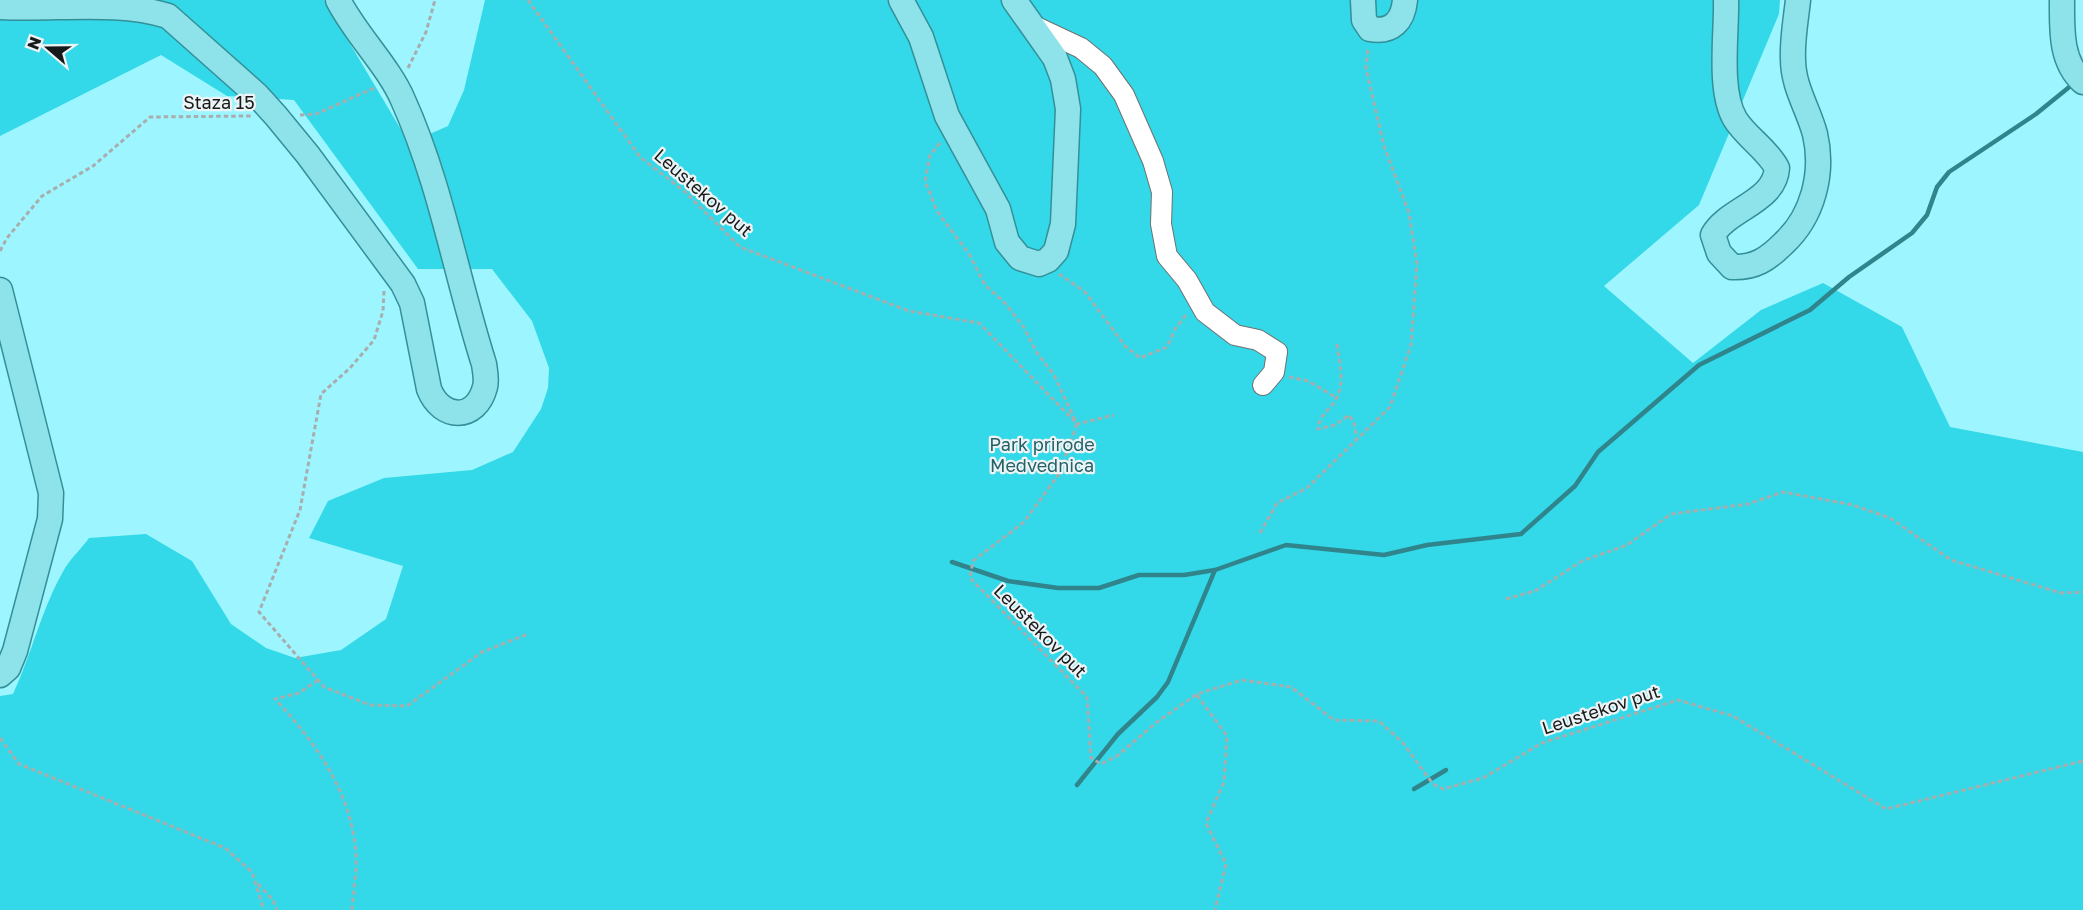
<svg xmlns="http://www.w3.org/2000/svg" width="2083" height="910" font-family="'Golos Text',sans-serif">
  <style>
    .green { fill: #9df6ff }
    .forest { fill: #33d9e8 }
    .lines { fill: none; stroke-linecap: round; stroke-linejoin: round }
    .stream { stroke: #30848c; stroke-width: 4.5 }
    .minor-casing { stroke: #6d7273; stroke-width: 22 }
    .major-casing { stroke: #339098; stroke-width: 27 }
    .path { stroke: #a8adad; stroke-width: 3; stroke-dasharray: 4.5 3; stroke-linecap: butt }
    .minor { stroke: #fff; stroke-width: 20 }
    .major { stroke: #8ee2ea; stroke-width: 24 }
    .labels { text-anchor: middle; stroke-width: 4.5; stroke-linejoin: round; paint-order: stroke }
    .street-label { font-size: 18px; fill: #171a1a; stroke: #eef4f5 }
    .park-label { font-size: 18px; fill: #236268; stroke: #eef4f5 }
  </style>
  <rect width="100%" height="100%" fill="#eef4f5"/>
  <rect class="green" x="0" y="0" width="2083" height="910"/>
  <path class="forest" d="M0 0H324L409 143 448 126 464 90 485 0H1780L1779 14 1699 205 1604 286 1693 363 1761 310 1823 283 1902 327 1950 427 2083 452V910H0V696L13 694C32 653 42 607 65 568 72 557 82 548 89 538L146 534 192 561 231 624 266 648 295 658 341 650 386 619 403 566 309 538 328 501 384 478 472 470 513 452 541 409 548 388 549 368 532 321 492 269H418L294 100 227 96 161 55 0 136Z"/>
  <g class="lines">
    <g class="stream">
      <polyline points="952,562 1008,581 1058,588 1099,588 1139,575 1184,575 1215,570 1286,545 1384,555 1427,545 1521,534 1575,486 1598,452 1699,365 1810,310 1849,277 1912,233 1927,215 1937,187 1949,172 2036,114 2073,84"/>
      <polyline points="1077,785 1118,734 1157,697 1168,682 1215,570"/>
      <polyline points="1414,789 1446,770"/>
    </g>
    <defs>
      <polyline id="minor" points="1032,25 1081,48 1103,66 1124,95 1153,161 1162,192 1161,224 1167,256 1187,280 1205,312 1235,335 1258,340 1277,352 1274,372 1263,385"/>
      <g id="major">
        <polyline points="901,0 921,37 947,116 998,209 1007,242 1020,258 1039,264 1048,260 1056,251 1063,224 1068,109 1063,79 1055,58 1014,0"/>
        <path d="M1363 0 1364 20 1370 29C1392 33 1403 21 1405 0"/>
        <path d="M1726 0C1727 33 1718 90 1735 119 1746 137 1767 149 1777 168 1775 202 1727 209 1713 235L1719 253 1732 267C1755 268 1768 259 1784 243 1813 216 1824 173 1815 134 1808 108 1793 87 1793 59 1792 40 1796 19 1798 0"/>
        <path d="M2062 0C2062 29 2060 61 2083 82"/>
        <path d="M0 7C56 10 117 0 168 16L257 95 276 116 308 155 403 284 412 303 429 389C441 420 476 422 485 387 487 380 485 371 484 364 456 276 441 184 403 100 389 67 356 35 338 0"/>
        <polyline points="0,290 51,493 50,519 15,651 8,668 0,675"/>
      </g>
    </defs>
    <use href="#minor" class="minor-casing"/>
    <use href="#major" class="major-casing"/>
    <g class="path">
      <polyline points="528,0 640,157 684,191 740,247 909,311 979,323 1077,424 1059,474 1024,522 973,561 970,578 1087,697 1091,758 1101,764 1117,756 1157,722 1197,694 1242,680 1291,687 1334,720 1379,721 1403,743 1433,784 1443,789 1483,778 1542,743 1678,700 1733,716 1886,809 2083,761"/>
      <polyline points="408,68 426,32 435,0"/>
      <polyline points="300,115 316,114 374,88"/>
      <polyline points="940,143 930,155 925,181 937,211 969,254 985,285 1004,302 1023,326 1037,353 1054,375 1077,424 1114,415"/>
      <polyline points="0,251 7,238 42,196 93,166 150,117 251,116"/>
      <polyline points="1059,274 1085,292 1125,346 1140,358 1167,347 1175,329 1186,315"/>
      <polyline points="384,291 383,311 374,340 350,368 321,394 300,510 259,612 324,687 370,705 407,706 482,652 528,634"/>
      <path d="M1337 344C1339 362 1345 380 1337 397 1331 410 1319 414 1318 429L1335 425 1349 415 1354 423 1357 441"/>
      <polyline points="1289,377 1308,381 1337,398"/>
      <polyline points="1260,533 1277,503 1307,488 1390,407 1411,345 1417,264 1409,213 1384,146 1366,68 1368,48"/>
      <polyline points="1506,599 1535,591 1582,561 1627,545 1671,514 1748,504 1783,492 1853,505 1890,518 1951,560 2061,593 2083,592"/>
      <path d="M318 680 299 693 275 699C316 743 352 793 356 855 357 873 353 892 352 910"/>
      <polyline points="1197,695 1227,736 1224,782 1206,823 1226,864 1215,910"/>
      <polyline points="0,738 19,764 225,848 252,872 264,910"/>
      <polyline points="258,884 273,900 277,910"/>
    </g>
    <use href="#minor" class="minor"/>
    <use href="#major" class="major"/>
  </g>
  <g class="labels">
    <g class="street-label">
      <text x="219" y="109">Staza 15</text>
      <text transform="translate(703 193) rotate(41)" y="6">Leustekov put</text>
      <text transform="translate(1040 631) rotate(45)" y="6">Leustekov put</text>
      <text transform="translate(1601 710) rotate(-18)" y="6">Leustekov put</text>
    </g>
    <g class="park-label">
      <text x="1042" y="451">Park prirode<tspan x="1042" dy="21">Medvednica</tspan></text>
    </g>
  </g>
  <g transform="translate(48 48) rotate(290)" stroke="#eef4f5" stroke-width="4.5" paint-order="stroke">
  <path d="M0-4.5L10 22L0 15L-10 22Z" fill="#171a1a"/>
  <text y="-9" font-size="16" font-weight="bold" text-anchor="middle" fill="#171a1a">N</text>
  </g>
</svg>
